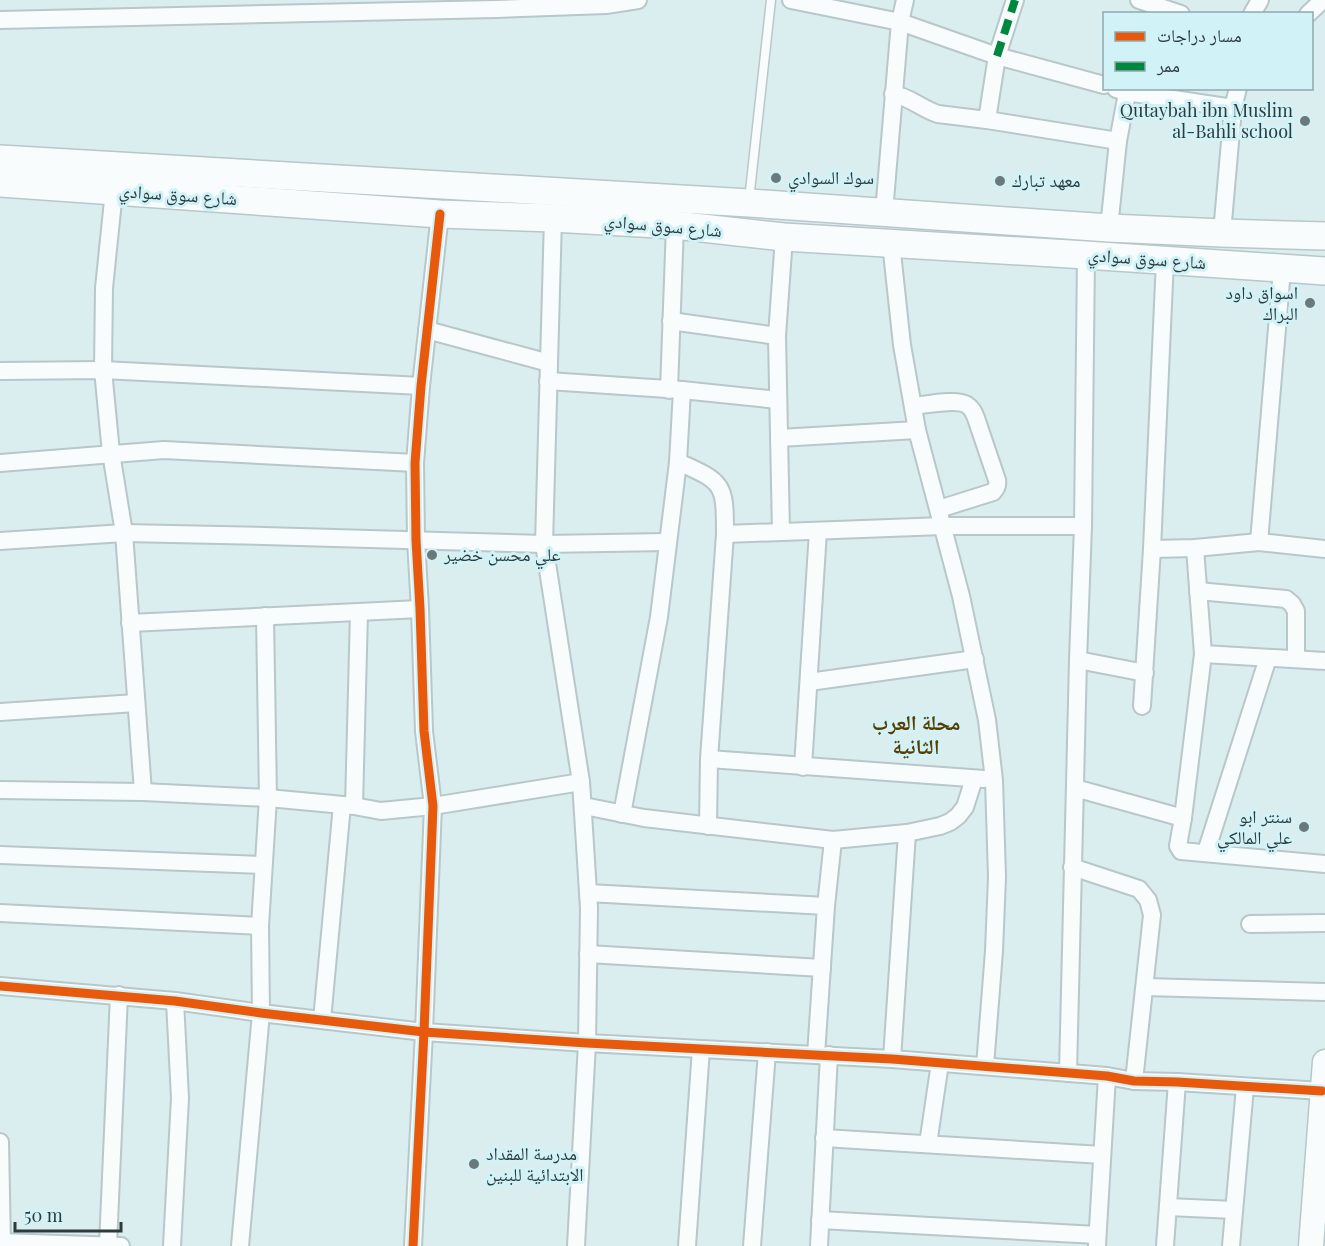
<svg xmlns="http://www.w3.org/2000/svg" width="1325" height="1246" font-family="'Playfair Display','Noto Naskh Arabic',serif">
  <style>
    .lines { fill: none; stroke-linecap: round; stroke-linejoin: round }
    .lane-casing { stroke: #b8c7c9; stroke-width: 11 }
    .street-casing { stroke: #b8c7c9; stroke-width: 20 }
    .secondary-casing { stroke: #b8c7c9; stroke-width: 27 }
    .primary-casing { stroke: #b8c7c9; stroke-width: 30 }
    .lane { stroke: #f9fcfd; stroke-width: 8 }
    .street { stroke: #f9fcfd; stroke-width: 16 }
    .secondary { stroke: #f9fcfd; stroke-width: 24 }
    .primary { stroke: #f9fcfd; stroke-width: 27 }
    .quiet { stroke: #00873e; stroke-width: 8; stroke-dasharray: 15 8; stroke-linecap: butt }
    .cycleway-casing { stroke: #d1f3f8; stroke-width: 13 }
    .cycleway { stroke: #e8590c; stroke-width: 9 }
    .poi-dot { fill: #6a797b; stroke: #d1f3f8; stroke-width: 2 }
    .labels { text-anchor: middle; stroke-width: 6; stroke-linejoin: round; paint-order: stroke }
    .poi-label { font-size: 18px; fill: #2d3b3d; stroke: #d1f3f8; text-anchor: start }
    .street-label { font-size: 18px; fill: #2d3b3d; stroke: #d1f3f8 }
    .quarter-label { font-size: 21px; font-weight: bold; fill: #573e00; stroke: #d1f3f8 }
  </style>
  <rect width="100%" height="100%" fill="#daedef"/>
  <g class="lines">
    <defs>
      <polyline id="lane" points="749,200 771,0"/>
      <g id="street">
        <polyline points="791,0 900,22 997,56 1104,85"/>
        <polyline points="1139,0 1181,14"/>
        <polyline points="1252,14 1260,0"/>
        <polyline points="1308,14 1323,0"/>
        <polyline points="0,20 496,9 606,5 638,0"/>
        <polyline points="1116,89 1127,92 1233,108"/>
        <path d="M893 94C910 97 922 109 938 114L987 120 1118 141"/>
        <polyline points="987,120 997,56 1015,0"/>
        <polyline points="114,191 104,288 103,370 111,453 124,533 143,792"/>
        <polyline points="884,212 900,22 905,0"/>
        <polyline points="553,218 544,544 581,782 589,908 587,1043 576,1246"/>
        <polyline points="1109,228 1118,141 1128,88"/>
        <polyline points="1222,233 1233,108 1238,88"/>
        <polyline points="891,243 902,345 917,430 961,596 987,720 994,780 997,877 994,951 985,1066"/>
        <polyline points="671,321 777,336"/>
        <polyline points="427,330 549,363"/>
        <polyline points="0,371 103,370 421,386"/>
        <polyline points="548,381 682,390 778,400"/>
        <polyline points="669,390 675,225"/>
        <path d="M913 406C925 405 957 398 967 405 972 408 974 413 976 418L997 480C998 485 997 488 993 492L939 509"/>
        <polyline points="779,438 917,430"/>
        <path d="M678 462C724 482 725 484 725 534L709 759 708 826"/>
        <polyline points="0,463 164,450 415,463"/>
        <polyline points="781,532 777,336 784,237"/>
        <polyline points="725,534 943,526 1083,526"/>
        <polyline points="0,541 124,533 264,536 544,544 668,542"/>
        <polyline points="1259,542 1282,269"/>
        <polyline points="1195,548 1203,654 1183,818 1178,846 1181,851 1325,864"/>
        <polyline points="1152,549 1195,548 1259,542 1325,549"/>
        <polyline points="1198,591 1286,599 1292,604 1296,611 1296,659"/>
        <polyline points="130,623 420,609"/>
        <polyline points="1203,654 1325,661"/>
        <polyline points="1078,660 1145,673"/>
        <polyline points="809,682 975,659"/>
        <polyline points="1142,706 1152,549 1165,260"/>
        <polyline points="0,712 136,703"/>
        <polyline points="709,759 984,779"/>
        <polyline points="803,767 818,531"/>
        <polyline points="1075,788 1183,818"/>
        <polyline points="0,790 143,792 268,798 354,806 381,811 433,806 581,782"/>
        <polyline points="354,806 359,612"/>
        <polyline points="584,806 644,818 833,840 907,833 940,826 950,822 958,816 965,807 974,779"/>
        <polyline points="622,814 659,617 678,462 682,390"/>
        <polyline points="1206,852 1268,658"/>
        <polyline points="0,855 263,865"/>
        <polyline points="1072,867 1139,889 1148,900 1152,915 1134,1081"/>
        <polyline points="588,893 826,906"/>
        <polyline points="0,913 260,926"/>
        <polyline points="1250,924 1325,923"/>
        <polyline points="588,954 822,968"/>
        <polyline points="0,986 175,1001 261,1013 424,1032 587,1043 892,1059 1107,1076 1134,1081 1177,1082 1322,1091"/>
        <polyline points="1145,987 1325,992"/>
        <polyline points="322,1020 342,805"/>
        <polyline points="816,1055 826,906 833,840"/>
        <polyline points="892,1059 907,833"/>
        <polyline points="1068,1073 1078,660 1083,526 1086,255"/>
        <polyline points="824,1138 1102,1155"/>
        <polyline points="0,1142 2,1246"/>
        <polyline points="928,1144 940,1063"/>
        <polyline points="1168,1207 1234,1210"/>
        <polyline points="820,1220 1097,1235"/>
        <polyline points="0,1242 121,1246"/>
        <polyline points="108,1245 119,995"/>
        <polyline points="1097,1245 1107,1076"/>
        <polyline points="172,1246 180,1098 175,1001"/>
        <polyline points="240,1246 261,1013 260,926 268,798 265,616"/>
        <polyline points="413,1246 424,1032 433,806 424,731 420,609 416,540 415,463 421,386 440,214"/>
        <polyline points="687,1246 701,1049"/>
        <polyline points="752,1246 767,1052"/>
        <polyline points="819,1246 829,1055"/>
        <polyline points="1165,1246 1177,1082"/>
        <polyline points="1231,1246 1245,1087"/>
      </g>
      <polyline id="secondary" points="1311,1246 1325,1062"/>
      <g id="primary">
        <polyline points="0,159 749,203 1109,228 1222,233 1325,236"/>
        <polyline points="0,183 440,214 553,218 675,225 784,237 1086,255 1325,271"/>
      </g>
    </defs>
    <use href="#lane" class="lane-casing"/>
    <use href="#street" class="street-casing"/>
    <use href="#secondary" class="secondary-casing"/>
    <use href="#primary" class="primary-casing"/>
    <use href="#lane" class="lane"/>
    <use href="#street" class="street"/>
    <use href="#secondary" class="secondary"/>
    <use href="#primary" class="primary"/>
    <polyline class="quiet" points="997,56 1015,0"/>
    <defs>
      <g id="cycleway">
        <polyline points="0,986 175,1001 261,1013 424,1032 587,1043 892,1059 1107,1076 1134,1081 1177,1082 1322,1091"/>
        <polyline points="413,1246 424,1032 433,806 424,731 420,609 416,540 415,463 421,386 440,214"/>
      </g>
    </defs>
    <use href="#cycleway" class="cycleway-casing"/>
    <use href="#cycleway" class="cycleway"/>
  </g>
  <g class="poi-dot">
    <circle cx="1305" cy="121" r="6"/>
    <circle cx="776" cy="178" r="6"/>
    <circle cx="1000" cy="181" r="6"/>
    <circle cx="1310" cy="303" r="6"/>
    <circle cx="432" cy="555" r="6"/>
    <circle cx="1304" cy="827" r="6"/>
    <circle cx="474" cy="1164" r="6"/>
  </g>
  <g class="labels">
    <g class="poi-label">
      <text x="1293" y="117" text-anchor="end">Qutaybah ibn Muslim<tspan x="1293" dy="21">al-Bahli school</tspan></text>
      <text x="788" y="184">سوك السوادي</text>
      <text x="1012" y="187">معهد تبارك</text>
      <text x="1298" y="299" text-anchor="end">اسواق داود<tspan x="1298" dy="21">البراك</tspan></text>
      <text x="444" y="561">علي محسن خضير</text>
      <text x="1292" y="823" text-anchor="end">سنتر ابو<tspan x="1292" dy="21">علي المالكي</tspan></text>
      <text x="486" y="1160">مدرسة المقداد<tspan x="486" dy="21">الابتدائية للبنين</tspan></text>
    </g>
    <g class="street-label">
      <text transform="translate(178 195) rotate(4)" y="6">شارع سوق سوادي</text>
      <text transform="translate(663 226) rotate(5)" y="6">شارع سوق سوادي</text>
      <text transform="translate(1147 259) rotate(4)" y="6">شارع سوق سوادي</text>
    </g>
    <g class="quarter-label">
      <text x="916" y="730">محلة العرب<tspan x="916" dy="24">الثانية</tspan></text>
    </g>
  </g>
  <rect x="1103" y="12" width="210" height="78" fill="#d1f3f8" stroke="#8fa9ad" stroke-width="1.5"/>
  <rect x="1115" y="32" width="30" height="9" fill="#e8590c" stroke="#8fa9ad" stroke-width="1.5"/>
  <text x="1157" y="42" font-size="18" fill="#2d3b3d">مسار دراجات</text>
  <rect x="1115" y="62" width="30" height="9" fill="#00873e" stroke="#8fa9ad" stroke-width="1.5"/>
  <text x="1157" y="72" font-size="18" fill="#2d3b3d">ممر</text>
  <path d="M15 1222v9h106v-9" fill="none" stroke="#2d3b3d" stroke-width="3"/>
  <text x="24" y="1222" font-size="18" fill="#2d3b3d" stroke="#d1f3f8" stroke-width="4.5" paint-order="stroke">50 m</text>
</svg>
